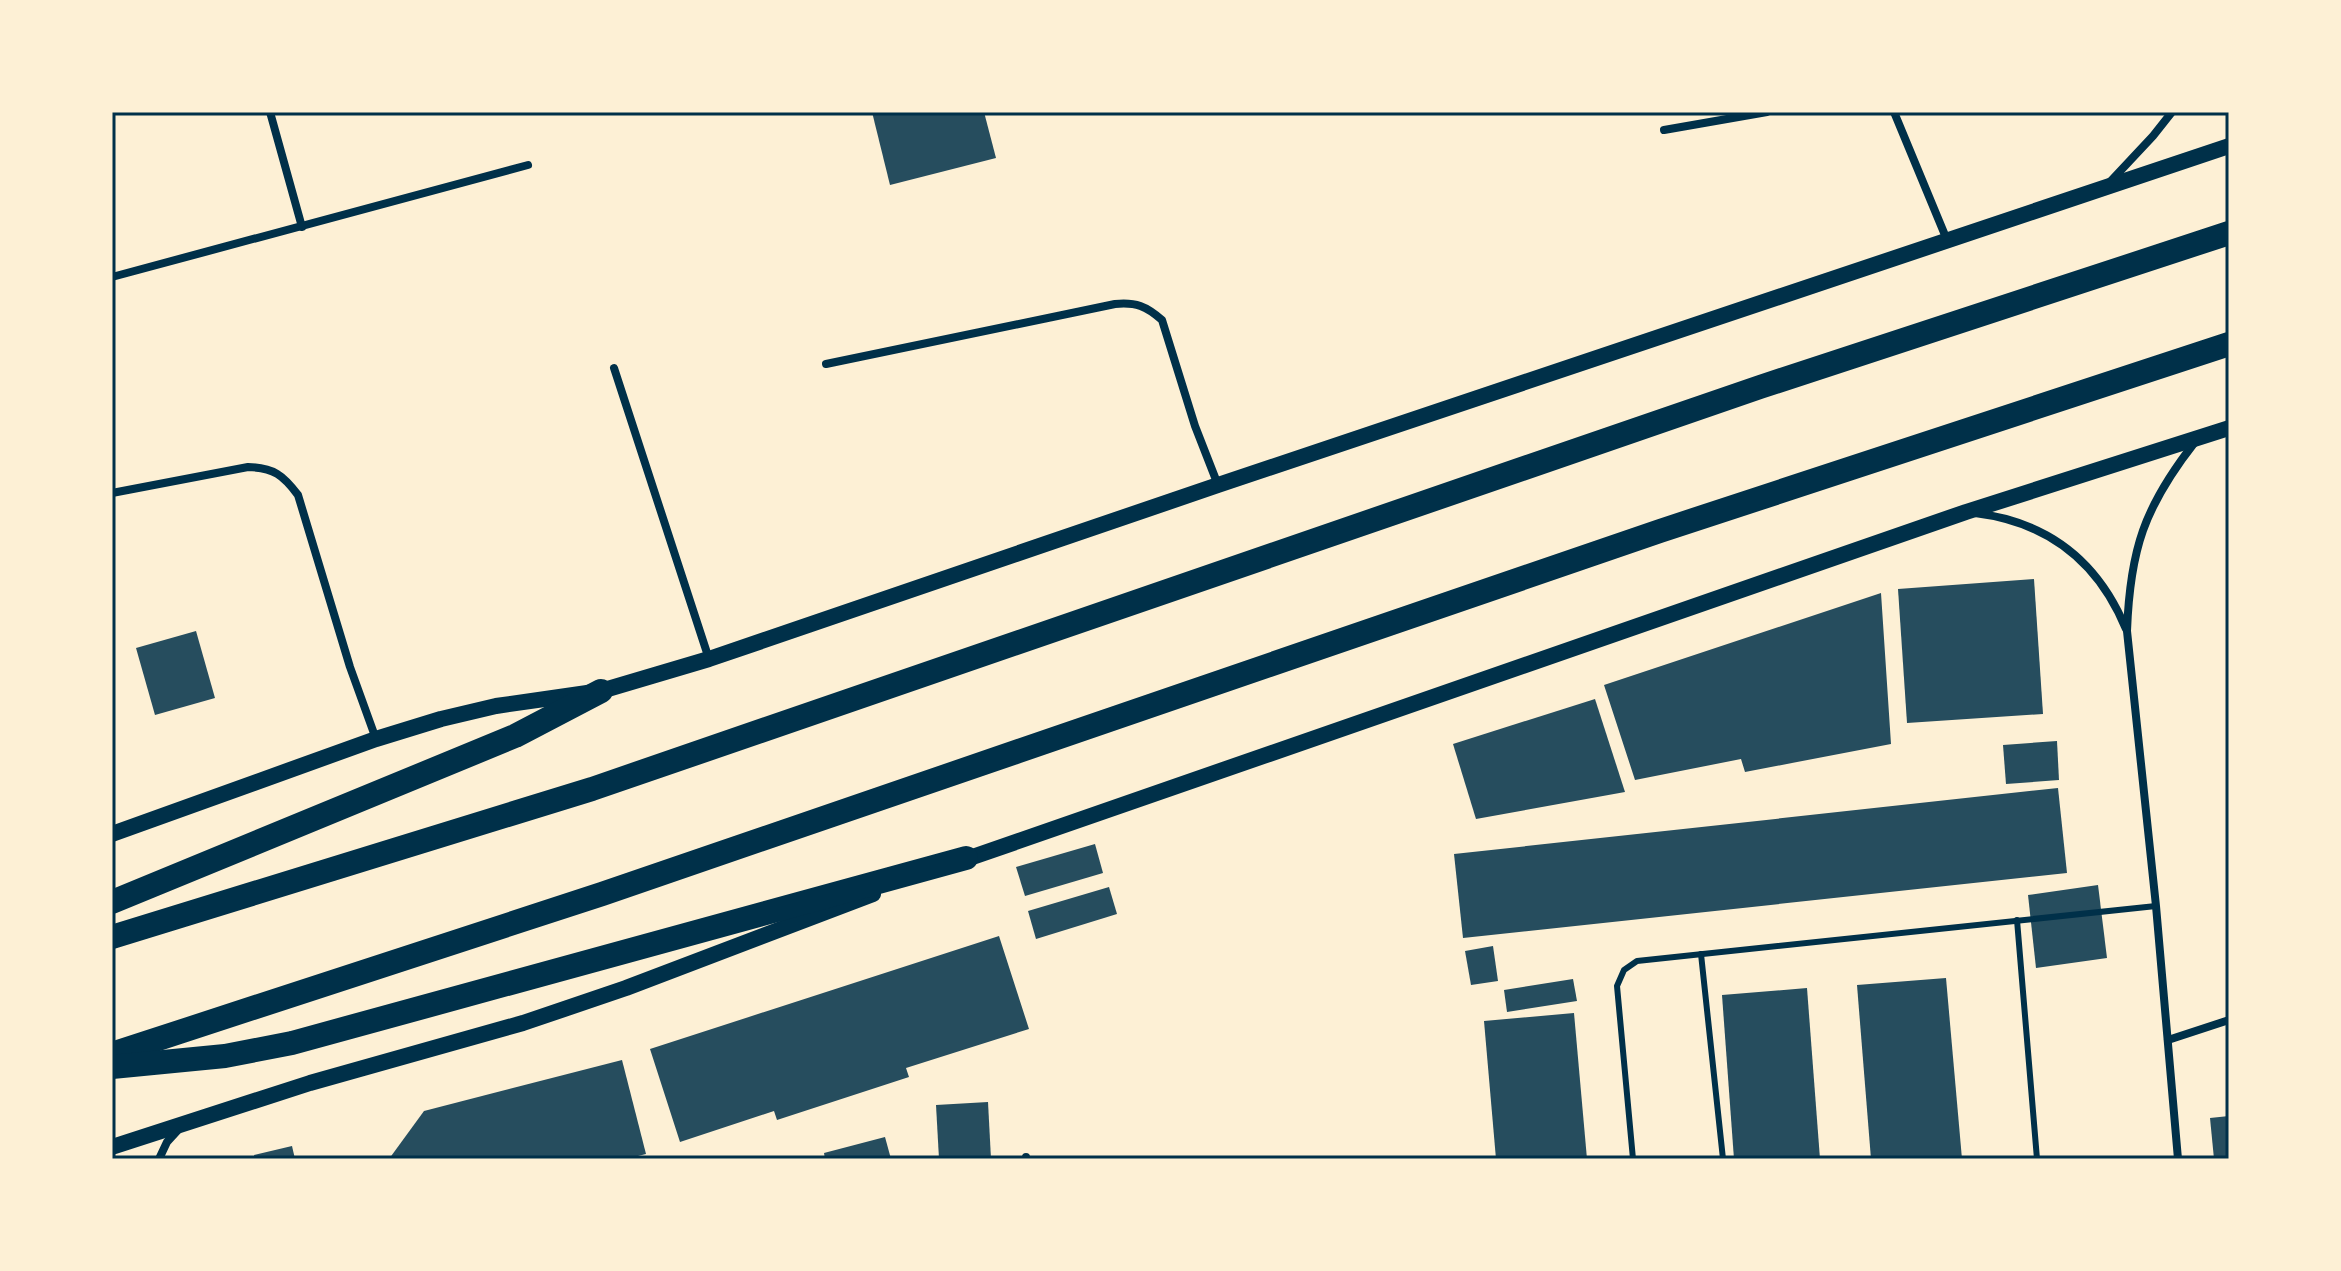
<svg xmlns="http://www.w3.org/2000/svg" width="2341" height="1271" font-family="Commissioner,sans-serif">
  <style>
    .building { fill: #264d5e }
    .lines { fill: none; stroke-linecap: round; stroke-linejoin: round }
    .service { stroke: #003049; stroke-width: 6 }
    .minor { stroke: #003049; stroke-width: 8 }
    .secondary { stroke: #003049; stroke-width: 16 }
    .motorway { stroke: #003049; stroke-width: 24 }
    .neatline { fill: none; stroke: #003049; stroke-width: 3 }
  </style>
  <rect width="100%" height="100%" fill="#fdf0d5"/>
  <g class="building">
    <polygon points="872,112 984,112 996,158 890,185"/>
    <polygon points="2034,579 2043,714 1907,723 1898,589"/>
    <polygon points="1881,593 1891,744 1745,772 1741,759 1635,780 1604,685"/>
    <polygon points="196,631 215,698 155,715 136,648"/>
    <polygon points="1595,699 1625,792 1476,819 1453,744"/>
    <polygon points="2057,741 2059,780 2006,784 2003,745"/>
    <polygon points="2058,788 2067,873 1463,938 1454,854"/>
    <polygon points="1095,844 1103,873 1025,896 1016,867"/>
    <polygon points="2098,885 2107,958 2036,968 2028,895"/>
    <polygon points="1109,887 1117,914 1036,939 1028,911"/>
    <polygon points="999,936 1029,1029 906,1068 909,1077 777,1120 774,1111 680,1142 650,1049"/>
    <polygon points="1493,946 1498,981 1471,985 1465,951"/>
    <polygon points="1946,978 1962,1159 1871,1159 1857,985"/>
    <polygon points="1573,979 1577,1001 1507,1012 1504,990"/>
    <polygon points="1807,988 1820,1159 1734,1159 1722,995"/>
    <polygon points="1574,1013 1587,1159 1496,1159 1484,1021"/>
    <polygon points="622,1060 646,1154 626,1159 389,1159 424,1111"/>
    <polygon points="988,1102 991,1159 939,1159 936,1105"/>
    <polygon points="2229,1116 2229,1159 2214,1159 2210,1118"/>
    <polygon points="885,1137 891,1159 825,1159 824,1153"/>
    <polygon points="292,1146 295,1159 255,1159 254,1155"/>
  </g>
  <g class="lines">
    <g class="service">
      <polyline points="2017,920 2037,1159"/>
      <polyline points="1701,954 1723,1159"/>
      <polyline points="1633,1159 1617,986 1624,970 1637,961 2156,906"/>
    </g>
    <g class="minor">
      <polyline points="270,112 302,227"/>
      <polyline points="1894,112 1947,240"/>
      <polyline points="1664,130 1767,112"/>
      <polyline points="2109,183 2153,136 2172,112"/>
      <polyline points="112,277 528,165"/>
      <path d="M826 364 1115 304C1136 302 1146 306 1162 320L1195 426 1218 485"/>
      <polyline points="614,368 709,659"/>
      <path d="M112 493 248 467C274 468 283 475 298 495L350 667 376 739"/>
      <path d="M1975 513C2048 522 2098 561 2126 629"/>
      <polyline points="2168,1040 2229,1020"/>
      <polyline points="1026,1157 1026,1159"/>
      <polyline points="159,1159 167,1142 178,1130"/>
      <path d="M2178 1159 2156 906 2127 631C2130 550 2144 507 2195 442"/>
    </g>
    <g class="secondary">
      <polyline points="112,834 376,739 441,719 496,706 601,691 709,659 1218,485 2229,146"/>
      <polyline points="958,862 1966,512 2229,428"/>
      <polyline points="112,1147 310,1083 523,1023 626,988 873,894"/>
    </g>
    <g class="motorway">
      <polyline points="112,902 515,736 601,691"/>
      <polyline points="112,937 592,789 1760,387 2229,233"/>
      <polyline points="112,1054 602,894 1660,531 2229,344"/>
      <polyline points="112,1067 225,1056 292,1043 966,858"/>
    </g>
  </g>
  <rect width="2341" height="1271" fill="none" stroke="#fdf0d5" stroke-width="228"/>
  <rect x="114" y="114" width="2113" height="1043" class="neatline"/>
</svg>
